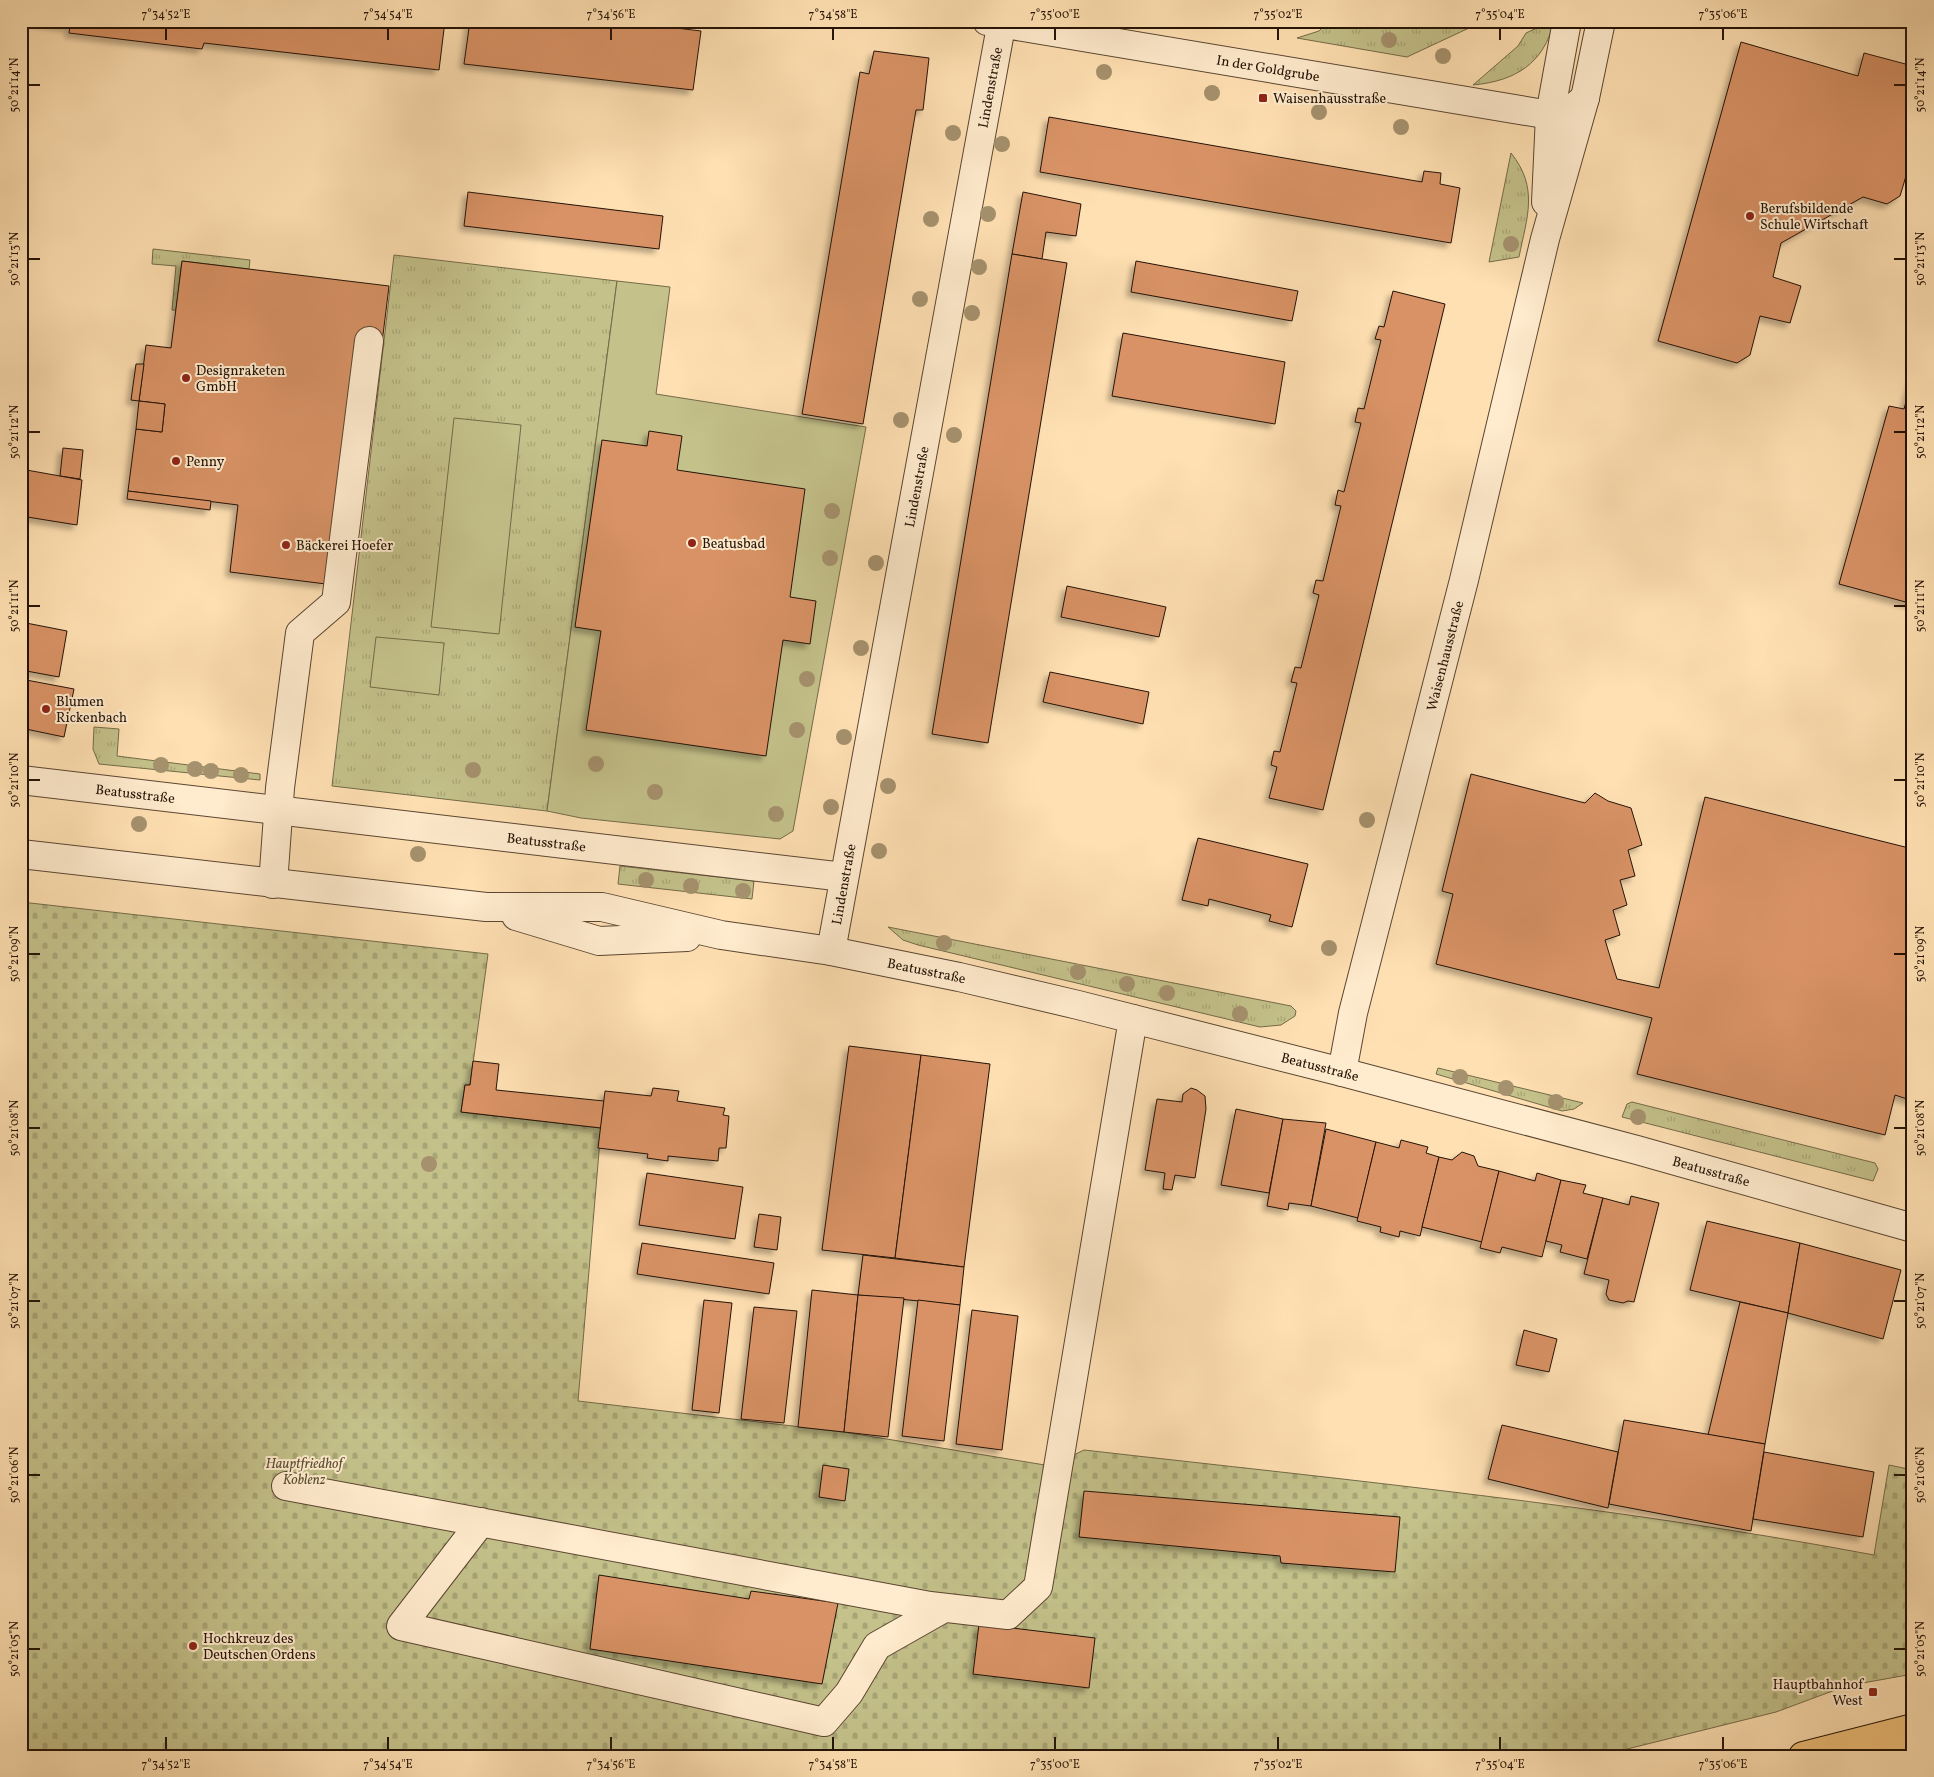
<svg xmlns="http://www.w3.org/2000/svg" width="1934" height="1777" font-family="Vollkorn,serif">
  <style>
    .grass { fill: url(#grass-tufts); stroke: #746a48 }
    .cemetery { fill: url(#cemetery-stones); stroke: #746a48 }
    .garden { fill: #c4c18a; stroke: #746a48 }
    .building { fill: #d89265; stroke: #241307; filter: url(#shadow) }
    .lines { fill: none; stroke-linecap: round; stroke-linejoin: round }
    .minor-casing { stroke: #5b4632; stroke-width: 30 }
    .highway-casing { stroke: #241307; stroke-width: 30 }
    .minor { stroke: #ffebcd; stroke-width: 28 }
    .highway { stroke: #f0c079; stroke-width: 28 }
    .tree { fill: #a5916d }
    .ticks { fill: none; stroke: #241307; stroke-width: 2 }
    .poi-dot { fill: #8f2418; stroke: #ffebcd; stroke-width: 2 }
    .labels { text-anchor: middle; stroke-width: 4; stroke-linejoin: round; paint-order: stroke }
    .street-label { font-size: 14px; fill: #241307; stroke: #ffebcd }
    .poi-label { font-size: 14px; fill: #241307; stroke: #ffebcd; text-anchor: start }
    .park-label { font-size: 14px; font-style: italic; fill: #5c5035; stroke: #ffebcd }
    .neatline { fill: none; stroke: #241307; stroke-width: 2 }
    .ticks-label { font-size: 12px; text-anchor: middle; fill: #241307 }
  </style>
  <defs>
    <pattern id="grass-tufts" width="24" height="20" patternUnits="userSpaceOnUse" patternTransform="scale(1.25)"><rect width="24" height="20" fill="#c4c18a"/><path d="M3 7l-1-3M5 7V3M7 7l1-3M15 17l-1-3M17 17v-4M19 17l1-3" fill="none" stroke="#a8a576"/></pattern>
    <pattern id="cemetery-stones" width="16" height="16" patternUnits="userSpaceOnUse" patternTransform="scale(1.25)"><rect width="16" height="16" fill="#c4c18a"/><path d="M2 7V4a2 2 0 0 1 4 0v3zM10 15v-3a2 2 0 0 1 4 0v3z" fill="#a8a576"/></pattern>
    <filter id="shadow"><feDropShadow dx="-4.5" dy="4.5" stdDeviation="2.5" flood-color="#0004"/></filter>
  </defs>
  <rect width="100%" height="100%" fill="#ffe0b2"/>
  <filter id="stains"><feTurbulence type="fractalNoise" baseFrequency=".004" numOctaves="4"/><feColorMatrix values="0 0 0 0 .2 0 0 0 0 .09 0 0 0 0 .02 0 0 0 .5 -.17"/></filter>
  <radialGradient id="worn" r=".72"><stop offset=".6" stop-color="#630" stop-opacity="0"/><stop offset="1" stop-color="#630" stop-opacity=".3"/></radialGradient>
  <g class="grass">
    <polygon points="1329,21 1484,21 1407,57 1297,38 1319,31"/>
    <path d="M1552 21H1554C1544 64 1515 81 1473 85L1518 46 1526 33Z"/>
    <path d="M1511 153C1539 188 1527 217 1519 257L1489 262Z"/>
    <polygon points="153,249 250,260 249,269 182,261 176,310 172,310 176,266 152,264"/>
    <polygon points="394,255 617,281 547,811 332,786"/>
    <polygon points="94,727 119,729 117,756 260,774 260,780 99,764 93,749"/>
    <polygon points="620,866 754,881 752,899 618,884"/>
    <polygon points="888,927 1291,1006 1296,1011 1295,1016 1281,1025 1260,1027 918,945 903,940"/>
    <polygon points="1438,1068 1583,1103 1574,1109 1562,1111 1436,1074"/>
    <polygon points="1632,1102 1875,1163 1878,1169 1873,1181 1622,1117 1627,1104"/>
  </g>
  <path class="cemetery" d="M21 902 488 954 470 1085H465L461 1112 601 1128 578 1401 844 1432 1051 1466 1084 1450C1348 1480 1613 1506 1874 1555L1889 1465 1913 1470V1674L1846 1686 1776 1712 1599 1756H21Z"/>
  <g class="garden">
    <polygon points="617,281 670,287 656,394 866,427 793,831 780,839 581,818 547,811"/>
    <polygon points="454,418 521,425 499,634 431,627"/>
    <polygon points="376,637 444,643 439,695 370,687"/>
  </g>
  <g class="building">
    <polygon points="25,21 445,21 439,70 204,43 202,49 69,33 70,27"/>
    <polygon points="470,21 618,21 701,31 693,90 464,64"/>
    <polygon points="1741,42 1858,76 1864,53 1913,66 1913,177 1906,176 1900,196 1887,204 1863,197 1781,243 1773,277 1801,286 1790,323 1760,316 1750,355 1737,363 1658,341"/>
    <polygon points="874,51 929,58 923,110 916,110 863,424 802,414 860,72 869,74"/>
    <polygon points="1049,117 1422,182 1424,171 1441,173 1440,184 1460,188 1451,243 1040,172"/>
    <polygon points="468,192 663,216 659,249 464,226"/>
    <polygon points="1023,192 1081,204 1076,236 1046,232 1042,259 1012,254"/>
    <polygon points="1012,254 1067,263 988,743 932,734"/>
    <polygon points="182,261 389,286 382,343 326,584 230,572 238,505 128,491 136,429 162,432 165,404 139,401 146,345 171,348"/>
    <polygon points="1136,261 1298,291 1292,321 1131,292"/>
    <polygon points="1393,291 1445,304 1323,810 1269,798 1277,767 1271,765 1274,751 1280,752 1297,683 1291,682 1295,667 1301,668 1319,595 1313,593 1316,580 1323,581 1341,506 1335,505 1338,490 1344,492 1361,423 1355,422 1358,408 1364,409 1381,340 1375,339 1379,326 1384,327"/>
    <polygon points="1123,333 1285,362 1275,424 1112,396"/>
    <polygon points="136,364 144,364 139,401 131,400"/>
    <polygon points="1913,377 1913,604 1839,584 1889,406 1904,409"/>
    <polygon points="139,401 165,404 162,432 136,429"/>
    <polygon points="649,431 682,436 677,470 805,489 790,597 816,601 810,644 783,640 766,756 586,730 601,631 575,627 602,440 647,446"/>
    <polygon points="63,448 83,450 80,479 60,476"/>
    <polygon points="21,469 82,480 77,525 21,516"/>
    <polygon points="128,491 211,501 210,510 127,499"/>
    <polygon points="1067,586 1166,607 1159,637 1061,617"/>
    <polygon points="21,622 67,631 59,677 21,670"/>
    <polygon points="1050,672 1149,692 1143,724 1043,702"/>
    <polygon points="21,679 74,689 64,737 21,728"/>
    <polygon points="1471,774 1585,803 1595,793 1608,801 1631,808 1642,845 1628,850 1635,876 1620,880 1627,905 1613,910 1620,935 1605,940 1617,979 1659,988 1705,797 1913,849 1913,1101 1895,1095 1885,1135 1637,1074 1652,1018 1436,964 1453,894 1442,891"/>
    <polygon points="1198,838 1308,864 1292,927 1269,921 1271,915 1209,899 1208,906 1182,900"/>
    <polygon points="849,1046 921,1055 895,1258 822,1250"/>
    <polygon points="921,1055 990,1064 964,1267 895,1258"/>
    <polygon points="473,1061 499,1064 496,1090 604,1101 601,1128 461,1112 465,1085 470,1085"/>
    <polygon points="653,1088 679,1091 677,1101 725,1108 723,1115 729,1116 726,1148 719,1148 718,1161 668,1156 668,1161 647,1158 648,1154 598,1148 605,1091 651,1096"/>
    <polygon points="1191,1088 1197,1090 1205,1096 1206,1109 1195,1178 1175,1175 1172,1190 1163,1189 1165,1173 1145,1170 1157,1099 1182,1102 1183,1094"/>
    <polygon points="1236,1109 1283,1119 1269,1193 1221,1185"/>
    <polygon points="1283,1119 1326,1123 1311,1206 1289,1203 1288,1210 1267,1206"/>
    <polygon points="1326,1129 1376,1142 1358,1218 1311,1206"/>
    <polygon points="1401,1140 1428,1147 1426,1153 1439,1157 1420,1236 1400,1231 1399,1237 1380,1232 1381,1227 1357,1221 1376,1142 1399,1148"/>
    <polygon points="1462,1152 1474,1156 1478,1166 1499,1171 1482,1242 1422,1227 1439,1157 1452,1160"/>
    <polygon points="1499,1171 1535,1181 1537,1173 1561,1180 1542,1257 1502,1247 1500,1253 1480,1248"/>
    <polygon points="647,1173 743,1187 735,1239 639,1225"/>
    <polygon points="1561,1180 1586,1185 1583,1193 1603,1198 1587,1259 1560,1252 1562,1245 1546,1241"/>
    <polygon points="1631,1196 1659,1203 1634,1302 1628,1301 1623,1303 1609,1300 1606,1294 1609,1280 1584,1274 1603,1198 1629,1205"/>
    <polygon points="759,1214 781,1217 777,1250 754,1247"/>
    <polygon points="1707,1221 1800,1243 1788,1313 1690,1290"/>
    <polygon points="642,1243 774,1263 769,1294 637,1274"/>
    <polygon points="1800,1243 1901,1270 1883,1339 1788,1313"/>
    <polygon points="863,1255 964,1267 960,1305 858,1295"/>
    <polygon points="812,1290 858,1295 844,1432 798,1427"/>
    <polygon points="858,1295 904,1298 888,1437 844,1432"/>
    <polygon points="704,1300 732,1303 719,1413 692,1410"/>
    <polygon points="918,1300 960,1305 944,1441 902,1436"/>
    <polygon points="1740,1302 1788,1313 1765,1444 1708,1435"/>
    <polygon points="754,1307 797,1311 784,1423 741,1419"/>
    <polygon points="972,1310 1018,1316 1002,1450 956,1444"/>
    <polygon points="1524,1330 1557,1339 1549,1372 1516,1365"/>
    <polygon points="1624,1420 1765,1444 1751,1531 1609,1504"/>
    <polygon points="1502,1425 1618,1452 1608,1508 1488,1479"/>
    <polygon points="1764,1452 1874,1472 1863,1537 1753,1519"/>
    <polygon points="823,1465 849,1469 845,1501 819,1497"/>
    <polygon points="1084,1491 1400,1517 1395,1572 1281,1563 1280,1556 1079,1537"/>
    <polygon points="599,1575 749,1599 751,1591 838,1603 822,1684 590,1649"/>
    <polygon points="979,1624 1095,1638 1089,1688 973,1674"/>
  </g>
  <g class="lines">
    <defs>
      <g id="minor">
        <path id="s1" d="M987 21 1550 115 1566 114 1585 98"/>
        <polyline points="1546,202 1550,115 1567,21"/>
        <path id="s2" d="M21 780 844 877"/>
        <path id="s3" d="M21 854 486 907H602L721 935 831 951 959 977 1078 1005 1342 1072 1637 1150 1913 1228"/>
        <polyline points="273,884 280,788 300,633 336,602 369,341"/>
        <polyline points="516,916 599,941 687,937"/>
        <path id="s4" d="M831 951 1002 21"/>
        <path id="s5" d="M1342 1072 1353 1013 1464 580 1545 239 1585 98 1601 21"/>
        <polyline points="286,1486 930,1606 1008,1615 1038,1587 1133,1019"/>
        <polyline points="481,1522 401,1626 824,1722 849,1693 877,1646 944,1608"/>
        <polyline points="1863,1756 1913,1750"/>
      </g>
      <g id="highway">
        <polyline points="1901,1751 1913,1751"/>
        <polyline points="1803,1756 1913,1728"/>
      </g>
    </defs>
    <use href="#minor" class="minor-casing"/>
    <use href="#highway" class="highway-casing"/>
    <use href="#minor" class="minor"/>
    <use href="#highway" class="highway"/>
  </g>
  <g class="tree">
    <circle cx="1389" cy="40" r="8"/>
    <circle cx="1443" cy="56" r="8"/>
    <circle cx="1104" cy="72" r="8"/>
    <circle cx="1212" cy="93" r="8"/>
    <circle cx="1319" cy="112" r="8"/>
    <circle cx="1401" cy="127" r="8"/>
    <circle cx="953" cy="133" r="8"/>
    <circle cx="1002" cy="144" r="8"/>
    <circle cx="988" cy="214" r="8"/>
    <circle cx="931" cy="219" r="8"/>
    <circle cx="1511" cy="244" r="8"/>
    <circle cx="979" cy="267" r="8"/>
    <circle cx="920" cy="299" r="8"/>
    <circle cx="972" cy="313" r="8"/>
    <circle cx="901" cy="420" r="8"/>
    <circle cx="954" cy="435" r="8"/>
    <circle cx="832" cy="511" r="8"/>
    <circle cx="830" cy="558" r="8"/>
    <circle cx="876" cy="563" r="8"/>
    <circle cx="861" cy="648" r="8"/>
    <circle cx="807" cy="679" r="8"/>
    <circle cx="797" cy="730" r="8"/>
    <circle cx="844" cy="737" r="8"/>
    <circle cx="596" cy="764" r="8"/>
    <circle cx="161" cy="765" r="8"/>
    <circle cx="195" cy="769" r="8"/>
    <circle cx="473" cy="770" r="8"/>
    <circle cx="211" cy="771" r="8"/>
    <circle cx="241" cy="775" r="8"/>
    <circle cx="888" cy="786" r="8"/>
    <circle cx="655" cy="792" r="8"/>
    <circle cx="831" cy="807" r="8"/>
    <circle cx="776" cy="814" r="8"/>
    <circle cx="1367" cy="820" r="8"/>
    <circle cx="139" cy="824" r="8"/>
    <circle cx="879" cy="851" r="8"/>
    <circle cx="418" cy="854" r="8"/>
    <circle cx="646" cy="880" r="8"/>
    <circle cx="691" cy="886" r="8"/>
    <circle cx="743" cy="891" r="8"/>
    <circle cx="944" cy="943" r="8"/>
    <circle cx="1329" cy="948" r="8"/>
    <circle cx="1078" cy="972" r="8"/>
    <circle cx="1127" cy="984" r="8"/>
    <circle cx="1167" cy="993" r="8"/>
    <circle cx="1240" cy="1014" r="8"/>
    <circle cx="1460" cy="1077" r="8"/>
    <circle cx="1506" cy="1088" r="8"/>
    <circle cx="1556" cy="1102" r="8"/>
    <circle cx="1638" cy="1117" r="8"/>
    <circle cx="429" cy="1164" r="8"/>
  </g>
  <path class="ticks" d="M166 28V40M388 28V40M611 28V40M833 28V40M1055 28V40M1278 28V40M1500 28V40M1723 28V40M28 85H40M1894 85H1906M28 259H40M1894 259H1906M28 432H40M1894 432H1906M28 606H40M1894 606H1906M28 780H40M1894 780H1906M28 954H40M1894 954H1906M28 1128H40M1894 1128H1906M28 1301H40M1894 1301H1906M28 1475H40M1894 1475H1906M28 1649H40M1894 1649H1906M166 1737V1750M388 1737V1750M611 1737V1750M833 1737V1750M1055 1737V1750M1278 1737V1750M1500 1737V1750M1723 1737V1750"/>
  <g class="poi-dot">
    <rect x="1258" y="93" width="10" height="10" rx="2.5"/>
    <circle cx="1750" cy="216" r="5"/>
    <circle cx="186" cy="378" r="5"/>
    <circle cx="176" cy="461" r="5"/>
    <circle cx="692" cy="543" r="5"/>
    <circle cx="286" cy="545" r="5"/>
    <circle cx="46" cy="709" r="5"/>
    <circle cx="193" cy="1646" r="5"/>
    <rect x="1868" y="1687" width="10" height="10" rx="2.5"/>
  </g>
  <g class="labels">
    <g class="street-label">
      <text dy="5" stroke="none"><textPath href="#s1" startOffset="285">In der Goldgrube</textPath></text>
      <text dy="5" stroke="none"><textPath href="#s4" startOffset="878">Lindenstraße</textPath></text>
      <text dy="5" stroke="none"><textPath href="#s4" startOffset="472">Lindenstraße</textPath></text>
      <text dy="5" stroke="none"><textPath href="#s5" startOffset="429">Waisenhausstraße</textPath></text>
      <text dy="5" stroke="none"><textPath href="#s2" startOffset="115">Beatusstraße</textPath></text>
      <text dy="5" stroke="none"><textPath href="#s2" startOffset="529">Beatusstraße</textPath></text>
      <text dy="5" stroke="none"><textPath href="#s4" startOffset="68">Lindenstraße</textPath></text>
      <text dy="5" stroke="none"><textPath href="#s3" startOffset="915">Beatusstraße</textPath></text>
      <text dy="5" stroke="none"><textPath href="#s3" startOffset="1320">Beatusstraße</textPath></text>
      <text dy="5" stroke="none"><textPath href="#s3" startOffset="1725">Beatusstraße</textPath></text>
    </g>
    <g class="poi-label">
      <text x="1273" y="103">Waisenhausstraße</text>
      <text x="1760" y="213">Berufsbildende<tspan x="1760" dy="16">Schule Wirtschaft</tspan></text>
      <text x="196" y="375">Designraketen<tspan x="196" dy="16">GmbH</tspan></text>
      <text x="186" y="466">Penny</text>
      <text x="702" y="548">Beatusbad</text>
      <text x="296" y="550">Bäckerei Hoefer</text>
      <text x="56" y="706">Blumen<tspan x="56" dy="16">Rickenbach</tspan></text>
      <text x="203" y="1643">Hochkreuz des<tspan x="203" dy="16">Deutschen Ordens</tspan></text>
      <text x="1863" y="1689" text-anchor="end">Hauptbahnhof<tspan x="1863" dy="16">West</tspan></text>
    </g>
    <g class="park-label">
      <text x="304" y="1468">Hauptfriedhof<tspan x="304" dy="16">Koblenz</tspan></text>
    </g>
  </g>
  <rect width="1934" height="1777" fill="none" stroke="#ffe0b2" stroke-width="55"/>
  <rect x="28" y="28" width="1878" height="1722" class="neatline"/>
  <g class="ticks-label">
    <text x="166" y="18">7°34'52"E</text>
    <text x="388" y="18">7°34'54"E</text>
    <text x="611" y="18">7°34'56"E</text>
    <text x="833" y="18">7°34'58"E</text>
    <text x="1055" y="18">7°35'00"E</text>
    <text x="1278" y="18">7°35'02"E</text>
    <text x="1500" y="18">7°35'04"E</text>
    <text x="1723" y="18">7°35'06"E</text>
    <text transform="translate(14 85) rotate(-90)" y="4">50°21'14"N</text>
    <text transform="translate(1920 85) rotate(-90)" y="4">50°21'14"N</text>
    <text transform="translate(14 259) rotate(-90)" y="4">50°21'13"N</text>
    <text transform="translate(1920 259) rotate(-90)" y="4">50°21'13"N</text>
    <text transform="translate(14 432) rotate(-90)" y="4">50°21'12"N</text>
    <text transform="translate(1920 432) rotate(-90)" y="4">50°21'12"N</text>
    <text transform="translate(14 606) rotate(-90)" y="4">50°21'11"N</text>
    <text transform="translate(1920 606) rotate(-90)" y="4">50°21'11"N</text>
    <text transform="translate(14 780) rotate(-90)" y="4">50°21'10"N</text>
    <text transform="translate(1920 780) rotate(-90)" y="4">50°21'10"N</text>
    <text transform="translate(14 954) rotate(-90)" y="4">50°21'09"N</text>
    <text transform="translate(1920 954) rotate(-90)" y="4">50°21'09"N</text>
    <text transform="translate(14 1128) rotate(-90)" y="4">50°21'08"N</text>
    <text transform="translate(1920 1128) rotate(-90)" y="4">50°21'08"N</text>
    <text transform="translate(14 1301) rotate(-90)" y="4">50°21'07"N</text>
    <text transform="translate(1920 1301) rotate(-90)" y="4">50°21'07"N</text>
    <text transform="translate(14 1475) rotate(-90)" y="4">50°21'06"N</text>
    <text transform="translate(1920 1475) rotate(-90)" y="4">50°21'06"N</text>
    <text transform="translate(14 1649) rotate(-90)" y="4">50°21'05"N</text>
    <text transform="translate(1920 1649) rotate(-90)" y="4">50°21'05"N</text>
    <text x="166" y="1768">7°34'52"E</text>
    <text x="388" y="1768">7°34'54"E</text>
    <text x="611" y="1768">7°34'56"E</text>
    <text x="833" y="1768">7°34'58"E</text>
    <text x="1055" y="1768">7°35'00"E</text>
    <text x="1278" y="1768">7°35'02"E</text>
    <text x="1500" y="1768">7°35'04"E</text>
    <text x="1723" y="1768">7°35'06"E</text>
  </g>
  <rect width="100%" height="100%" filter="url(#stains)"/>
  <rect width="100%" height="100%" fill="url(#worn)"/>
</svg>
